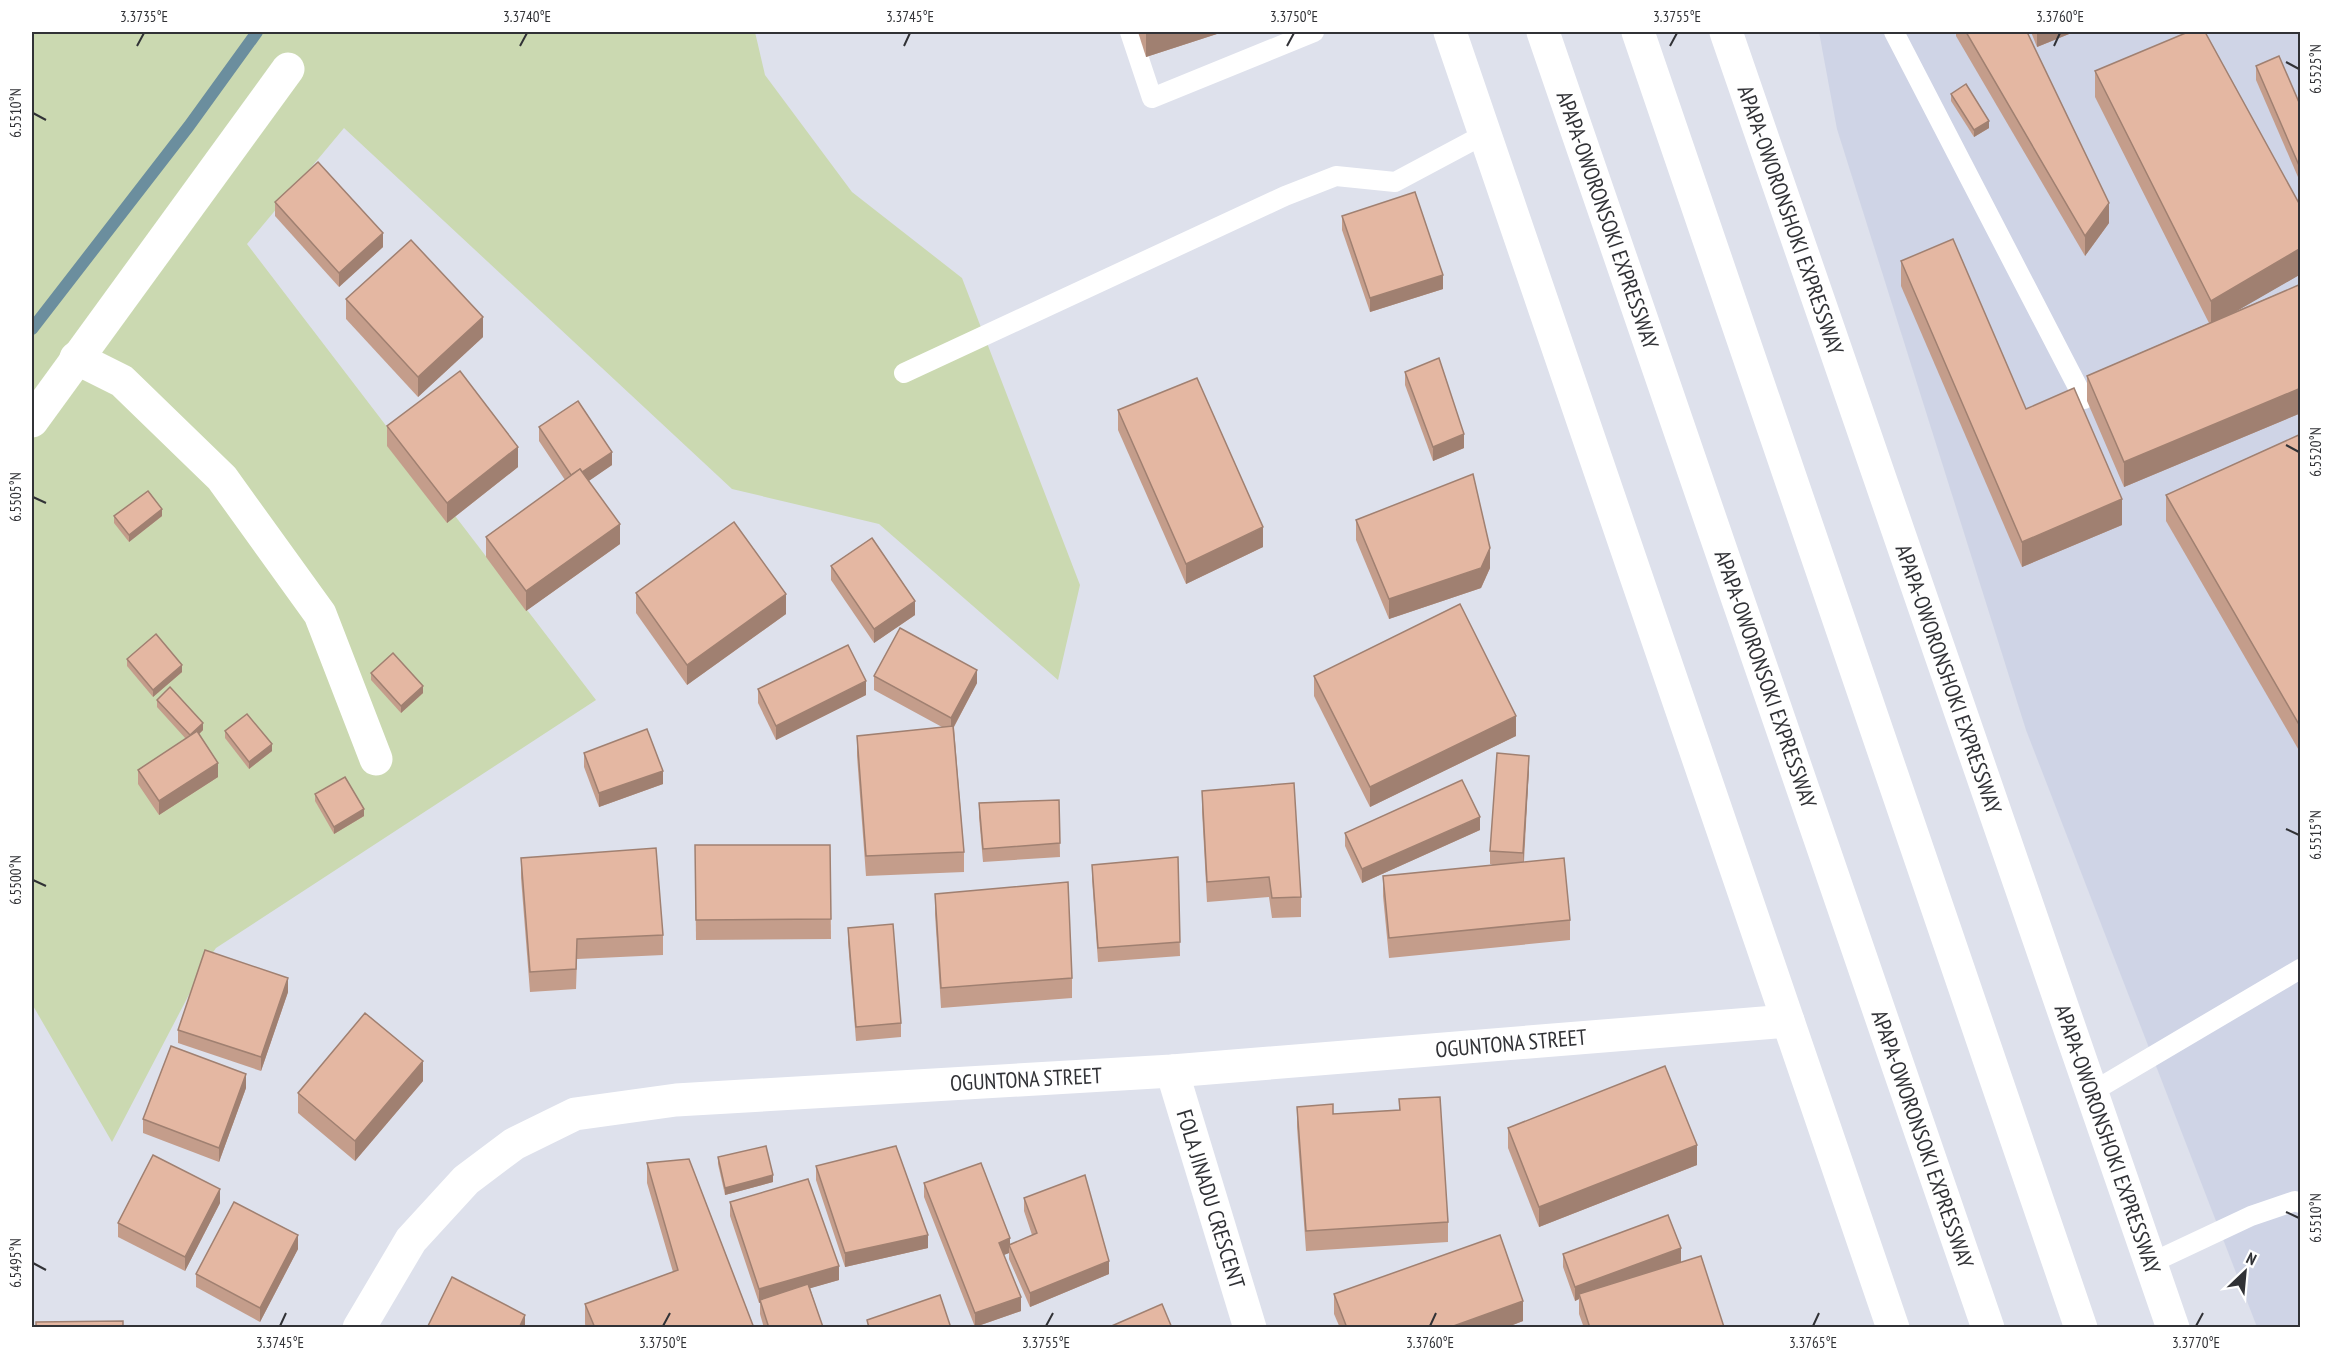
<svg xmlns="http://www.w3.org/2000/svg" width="2332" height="1359" font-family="'PT Sans Narrow',sans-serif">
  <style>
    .built { fill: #cfd4e6 }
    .green { fill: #cbd9b1 }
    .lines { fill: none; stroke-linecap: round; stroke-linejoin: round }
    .stream { stroke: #6b8e9e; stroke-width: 12 }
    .lane { stroke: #fff; stroke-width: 20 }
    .street { stroke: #fff; stroke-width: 33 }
    .primary { stroke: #fff; stroke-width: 33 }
    .highway { stroke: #fff; stroke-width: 33 }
    .wall { fill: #c49d8b }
    .shaded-wall { fill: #a08071 }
    .building { fill: #e4b7a2; stroke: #a08071; stroke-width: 1.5 }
    .ticks { fill: none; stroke: #313236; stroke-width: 2 }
    .labels { text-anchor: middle; stroke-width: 4.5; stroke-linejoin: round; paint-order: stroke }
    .street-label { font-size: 22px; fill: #313236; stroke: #fff }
    .neatline { fill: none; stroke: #313236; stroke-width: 2 }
    .ticks-label { font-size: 15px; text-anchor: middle; fill: #313236 }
  </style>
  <rect width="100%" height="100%" fill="#dee1ec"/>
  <polygon class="built" points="1819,32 2300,32 2300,1327 2257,1327 2026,730 1837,129"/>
  <polygon class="green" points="32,32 755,32 765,75 852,192 962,278 1080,585 1058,680 879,524 732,489 344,128 247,244 596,700 216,948 205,964 112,1142 32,1004"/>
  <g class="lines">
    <polyline class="stream" points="32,329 189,126 257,32"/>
    <g class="lane">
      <polyline points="1130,32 1152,98 1314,32"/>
      <polyline points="1894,32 2084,399 2109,386"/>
      <polyline points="904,373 1285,196 1336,176 1395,182 1485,134"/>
      <polyline points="2092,1092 2300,969"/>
      <polyline points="2151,1263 2251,1216 2295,1201 2300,1203"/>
    </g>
    <g class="street">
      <polyline points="76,358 122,381 222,478 320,614 376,759"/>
      <polyline points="32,421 288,69"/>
      <polyline points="1172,1071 1250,1328"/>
      <polyline points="359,1328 411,1240 466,1180 514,1144 575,1114 676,1100 1172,1071 1788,1021"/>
    </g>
    <g class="primary">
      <polyline points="1450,32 1893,1328"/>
      <polyline points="1726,32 2173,1328"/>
    </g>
    <g class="highway">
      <polyline points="1543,32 1988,1328"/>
      <polyline points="1638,32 2081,1328"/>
    </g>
  </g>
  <g class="wall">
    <polygon points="1138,32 1223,32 1146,57"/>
    <polygon points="1956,32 2027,32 2109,223 2085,256 1956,36"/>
    <polygon points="2031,32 2074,32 2037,47"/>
    <polygon points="2256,66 2301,107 2301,184 2256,80"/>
    <polygon points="2095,71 2301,274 2234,312 2301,284 2301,413 2124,487 2087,401 2087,376 2209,323 2095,97"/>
    <polygon points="1951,94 1989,128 1974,137 1951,101"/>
    <polygon points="275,202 383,247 339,287 275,216"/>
    <polygon points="1342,216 1443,289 1370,312 1342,230"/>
    <polygon points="1901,261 2026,409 2122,525 2022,567 1901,286"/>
    <polygon points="346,299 483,337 418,397 346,319"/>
    <polygon points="1405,372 1464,448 1433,461 1405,385"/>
    <polygon points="1118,410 1263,547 1186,584 1118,430"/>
    <polygon points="387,426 518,467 447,523 387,446"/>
    <polygon points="539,427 612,465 588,481 620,544 526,611 486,557 486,537 565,480 539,441"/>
    <polygon points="2301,434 2301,754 2166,521 2166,495"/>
    <polygon points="114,516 162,516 129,542 114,523"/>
    <polygon points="1356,520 1490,568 1481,588 1389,619 1356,540"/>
    <polygon points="831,566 915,615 874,643 831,580"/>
    <polygon points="636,593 786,614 687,685 636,613"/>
    <polygon points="127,659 182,672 153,697 127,666"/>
    <polygon points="371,673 423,693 401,713 371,680"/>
    <polygon points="874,676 977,683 954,727 964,852 964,872 866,876 857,756 857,736 942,727 874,690"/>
    <polygon points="1314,676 1516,736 1370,807 1314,696"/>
    <polygon points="758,689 866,695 776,740 758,703"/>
    <polygon points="157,700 203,730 199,734 218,777 159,815 138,784 138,770 186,739 157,707"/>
    <polygon points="225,731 272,751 249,769 225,738"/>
    <polygon points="584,753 663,784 599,807 584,767"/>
    <polygon points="1529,769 1524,862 1570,920 1570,940 1389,958 1383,896 1383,876 1493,865 1490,864 1490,851"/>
    <polygon points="1202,791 1301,897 1301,917 1272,918 1269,897 1207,902 1202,811"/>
    <polygon points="315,794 364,816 334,834 315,801"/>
    <polygon points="1059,800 1060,857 983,862 979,817 979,803"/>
    <polygon points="1480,830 1362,883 1345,846 1345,833"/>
    <polygon points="695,845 830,845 831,939 696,940"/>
    <polygon points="1178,857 1180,956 1098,962 1092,879 1092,865"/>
    <polygon points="521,858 663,935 663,955 577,959 576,989 530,992 521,878"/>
    <polygon points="935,894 1072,978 1072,998 941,1008 935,914"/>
    <polygon points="848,928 901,1023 901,1037 856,1041 848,942"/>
    <polygon points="288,992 261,1071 178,1043 178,1030"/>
    <polygon points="423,1081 355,1161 298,1113 298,1093"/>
    <polygon points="246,1088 219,1162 143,1133 143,1119"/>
    <polygon points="1399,1099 1448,1222 1448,1242 1306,1251 1297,1127 1297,1107 1333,1114 1399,1110"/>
    <polygon points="1508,1128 1697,1165 1539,1227 1508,1148"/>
    <polygon points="718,1157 773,1182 725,1195 718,1164"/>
    <polygon points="647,1163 754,1328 586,1328 585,1324 585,1304 673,1272 647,1183"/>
    <polygon points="816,1166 928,1248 845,1267 816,1180"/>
    <polygon points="924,1183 1010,1245 1032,1235 1024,1211 1024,1198 1109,1274 1030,1307 1009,1259 1009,1253 1003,1255 1021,1311 975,1327 924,1197"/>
    <polygon points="730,1202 839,1280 810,1288 823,1328 764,1328 760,1314 760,1302 759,1303 730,1216"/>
    <polygon points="220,1203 185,1271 118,1237 118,1223"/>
    <polygon points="298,1249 260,1322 196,1287 196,1274"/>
    <polygon points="1563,1254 1681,1262 1724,1328 1584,1328 1579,1314 1579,1299 1575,1301 1563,1267"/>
    <polygon points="1334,1294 1523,1321 1505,1328 1340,1328 1334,1314"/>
  </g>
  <g class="shaded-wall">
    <polygon points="1146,32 1223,32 1146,57"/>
    <polygon points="2037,32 2074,32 2037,47"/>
    <polygon points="1989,121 1989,128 1974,137 1974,130"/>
    <polygon points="2109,203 2109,223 2085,256 2085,236"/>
    <polygon points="383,233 383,247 339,287 339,273"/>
    <polygon points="2301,248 2301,274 2211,326 2211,301"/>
    <polygon points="1443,275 1443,289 1370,312 1370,298"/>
    <polygon points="483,317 483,337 418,397 418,377"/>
    <polygon points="2301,388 2301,413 2124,487 2124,462"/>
    <polygon points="1464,434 1464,448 1433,461 1433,447"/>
    <polygon points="518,447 518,467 447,523 447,503"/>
    <polygon points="612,452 612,465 573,492 573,478"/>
    <polygon points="2122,499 2122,525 2022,567 2022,542"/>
    <polygon points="162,509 162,516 129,542 129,535"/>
    <polygon points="620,524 620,544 526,611 526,591"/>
    <polygon points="1263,527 1263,547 1186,584 1186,564"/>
    <polygon points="1490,548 1490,568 1481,588 1389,619 1389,599"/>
    <polygon points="786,594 786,614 687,685 687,665"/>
    <polygon points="915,601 915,615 874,643 874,629"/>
    <polygon points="182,665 182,672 153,697 153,690"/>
    <polygon points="977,670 977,683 951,732 951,718"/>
    <polygon points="866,681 866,695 776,740 776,726"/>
    <polygon points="423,686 423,693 401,713 401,706"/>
    <polygon points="1516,716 1516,736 1370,807 1370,787"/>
    <polygon points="203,723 203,730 190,743 190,735"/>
    <polygon points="272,744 272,751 249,769 249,762"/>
    <polygon points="1529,756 1529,769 1523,867 1523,853"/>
    <polygon points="218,763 218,777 159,815 159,801"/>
    <polygon points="663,771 663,784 599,807 599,793"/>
    <polygon points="364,809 364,816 334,834 334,827"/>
    <polygon points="1480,817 1480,830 1362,883 1362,869"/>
    <polygon points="288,978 288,992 261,1071 261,1057"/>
    <polygon points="423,1061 423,1081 355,1161 355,1141"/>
    <polygon points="246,1074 246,1088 219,1162 219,1148"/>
    <polygon points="1697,1145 1697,1165 1539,1227 1539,1207"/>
    <polygon points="773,1175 773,1182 725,1195 725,1188"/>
    <polygon points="220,1189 220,1203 185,1271 185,1257"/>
    <polygon points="298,1235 298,1249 260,1322 260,1308"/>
    <polygon points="928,1235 928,1248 845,1267 845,1253"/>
    <polygon points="1010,1238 1010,1248 1009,1245 1009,1253 999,1257 999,1243"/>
    <polygon points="1681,1248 1681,1262 1579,1294 1579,1299 1575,1301 1575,1287"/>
    <polygon points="1109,1261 1109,1274 1030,1307 1030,1293"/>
    <polygon points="839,1266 839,1280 759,1303 759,1289"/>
    <polygon points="1021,1297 1021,1311 975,1327 975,1313"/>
    <polygon points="1523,1301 1523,1321 1505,1328 1448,1328"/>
    <polygon points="525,1315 525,1328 519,1328"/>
  </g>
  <g class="building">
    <polygon points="1966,32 2027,32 2109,203 2085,236"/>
    <polygon points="2188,32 2205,32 2301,207 2301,248 2211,301 2095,71"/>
    <polygon points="2279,56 2301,107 2301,170 2256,66"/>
    <polygon points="1966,84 1989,121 1974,130 1951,94"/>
    <polygon points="318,162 383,233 339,273 275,202"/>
    <polygon points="1415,192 1443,275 1370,298 1342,216"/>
    <polygon points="1953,239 2026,409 2074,388 2122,499 2022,542 1901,261"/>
    <polygon points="411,240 483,317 418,377 346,299"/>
    <polygon points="2301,284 2301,388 2124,462 2087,376"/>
    <polygon points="1439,358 1464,434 1433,447 1405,372"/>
    <polygon points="460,371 518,447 447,503 387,426"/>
    <polygon points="1197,378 1263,527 1186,564 1118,410"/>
    <polygon points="578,401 612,452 582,472 580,469 571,475 539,427"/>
    <polygon points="2301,434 2301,728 2166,495"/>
    <polygon points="580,469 620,524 526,591 486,537"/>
    <polygon points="1473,474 1490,548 1481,568 1389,599 1356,520"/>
    <polygon points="148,491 162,509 129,535 114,516"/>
    <polygon points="734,522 786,594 687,665 636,593"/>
    <polygon points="872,538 915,601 874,629 831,566"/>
    <polygon points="1460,604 1516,716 1370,787 1314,676"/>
    <polygon points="900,628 977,670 951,718 874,676"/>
    <polygon points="156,634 182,665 153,690 127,659"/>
    <polygon points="848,645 866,681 776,726 758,689"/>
    <polygon points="393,653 423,686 401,706 371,673"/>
    <polygon points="170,687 203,723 190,735 157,700"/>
    <polygon points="247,714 272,744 249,762 225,731"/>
    <polygon points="953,726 964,852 866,856 857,736"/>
    <polygon points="647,729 663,771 599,793 584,753"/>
    <polygon points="197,731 218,763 159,801 138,770"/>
    <polygon points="1497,753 1529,756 1523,853 1490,851"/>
    <polygon points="345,777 364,809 334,827 315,794"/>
    <polygon points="1462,780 1480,817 1362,869 1345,833"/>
    <polygon points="1294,783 1301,897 1272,898 1269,877 1207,882 1202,791"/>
    <polygon points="1059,800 1060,843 983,849 979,803"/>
    <polygon points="695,845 830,845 831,919 696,920"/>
    <polygon points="656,848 663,935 577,939 576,969 530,972 521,858"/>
    <polygon points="1178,857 1180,942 1098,948 1092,865"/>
    <polygon points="1564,858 1570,920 1389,938 1383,876"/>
    <polygon points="1068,882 1072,978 941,988 935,894"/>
    <polygon points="893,924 901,1023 856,1027 848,928"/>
    <polygon points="205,950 288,978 261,1057 178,1030"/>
    <polygon points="365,1013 423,1061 355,1141 298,1093"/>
    <polygon points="171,1046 246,1074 219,1148 143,1119"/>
    <polygon points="1665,1066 1697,1145 1539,1207 1508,1128"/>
    <polygon points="1440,1097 1448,1222 1306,1231 1297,1107 1333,1104 1333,1114 1400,1110 1399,1099"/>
    <polygon points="766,1146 773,1175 725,1188 718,1157"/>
    <polygon points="896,1146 928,1235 845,1253 816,1166"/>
    <polygon points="153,1155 220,1189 185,1257 118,1223"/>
    <polygon points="689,1159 754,1328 595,1328 585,1304 678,1270 647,1163"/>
    <polygon points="981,1163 1010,1238 999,1243 1021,1297 975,1313 924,1183"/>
    <polygon points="1085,1175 1109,1261 1030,1293 1009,1245 1037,1233 1024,1198"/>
    <polygon points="808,1179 839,1266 759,1289 730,1202"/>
    <polygon points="234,1202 298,1235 260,1308 196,1274"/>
    <polygon points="1668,1215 1681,1248 1575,1287 1563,1254"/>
    <polygon points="1500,1235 1523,1301 1448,1328 1347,1328 1334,1294"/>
    <polygon points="1701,1256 1724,1327 1721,1328 1590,1328 1579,1294"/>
    <polygon points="452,1277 525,1315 519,1328 427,1328"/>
    <polygon points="808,1284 823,1327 769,1328 760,1300"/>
    <polygon points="940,1295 951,1328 869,1328 867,1320"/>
    <polygon points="1162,1304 1172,1328 1107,1328"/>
    <polygon points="123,1321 123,1328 36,1328 36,1322"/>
  </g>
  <path class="ticks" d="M137 46 144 33M520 46 527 33M904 46 910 33M1287 46 1294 33M1670 46 1677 33M2054 46 2060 33M2286 62 2299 69M33 113 46 120M2286 445 2299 452M33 497 46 503M2286 829 2299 835M33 880 46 886M2286 1212 2299 1218M33 1263 46 1270M280 1326 286 1313M663 1326 670 1313M1046 1326 1053 1313M1430 1326 1436 1313M1813 1326 1819 1313M2196 1326 2203 1313"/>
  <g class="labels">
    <g class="street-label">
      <text transform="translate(1608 220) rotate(71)" y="8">APAPA-OWORONSOKI EXPRESSWAY</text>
      <text transform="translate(1791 220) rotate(71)" y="8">APAPA-OWORONSHOKI EXPRESSWAY</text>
      <text transform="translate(1766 679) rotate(71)" y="8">APAPA-OWORONSOKI EXPRESSWAY</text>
      <text transform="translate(1949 679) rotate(71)" y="8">APAPA-OWORONSHOKI EXPRESSWAY</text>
      <text transform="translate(1511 1043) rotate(-5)" y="8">OGUNTONA STREET</text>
      <text transform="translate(1026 1079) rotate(-3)" y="8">OGUNTONA STREET</text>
      <text transform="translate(1923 1139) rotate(71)" y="8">APAPA-OWORONSOKI EXPRESSWAY</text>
      <text transform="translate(2108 1139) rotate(71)" y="8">APAPA-OWORONSHOKI EXPRESSWAY</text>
      <text transform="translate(1211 1199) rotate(73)" y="8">FOLA JINADU CRESCENT</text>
    </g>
  </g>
  <rect width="2332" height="1359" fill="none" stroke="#ffffff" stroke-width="66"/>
  <g transform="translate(2245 1272) rotate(26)" stroke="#ffffff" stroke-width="4.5" paint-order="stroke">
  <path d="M0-4.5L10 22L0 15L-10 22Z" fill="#313236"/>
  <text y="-9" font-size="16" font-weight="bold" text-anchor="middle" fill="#313236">N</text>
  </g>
  <rect x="33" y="33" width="2266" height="1293" class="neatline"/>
  <g class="ticks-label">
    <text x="144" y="22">3.3735°E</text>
    <text x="527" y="22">3.3740°E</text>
    <text x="910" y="22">3.3745°E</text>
    <text x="1294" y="22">3.3750°E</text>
    <text x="1677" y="22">3.3755°E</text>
    <text x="2060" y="22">3.3760°E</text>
    <text transform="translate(2316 69) rotate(-90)" y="5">6.5525°N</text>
    <text transform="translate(16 113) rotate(-90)" y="5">6.5510°N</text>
    <text transform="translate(2316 452) rotate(-90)" y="5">6.5520°N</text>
    <text transform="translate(16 497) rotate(-90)" y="5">6.5505°N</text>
    <text transform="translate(2316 835) rotate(-90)" y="5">6.5515°N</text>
    <text transform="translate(16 880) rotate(-90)" y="5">6.5500°N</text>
    <text transform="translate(2316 1218) rotate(-90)" y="5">6.5510°N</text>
    <text transform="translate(16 1263) rotate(-90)" y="5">6.5495°N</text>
    <text x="280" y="1348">3.3745°E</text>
    <text x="663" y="1348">3.3750°E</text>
    <text x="1046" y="1348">3.3755°E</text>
    <text x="1430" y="1348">3.3760°E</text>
    <text x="1813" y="1348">3.3765°E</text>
    <text x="2196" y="1348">3.3770°E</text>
  </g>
</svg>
